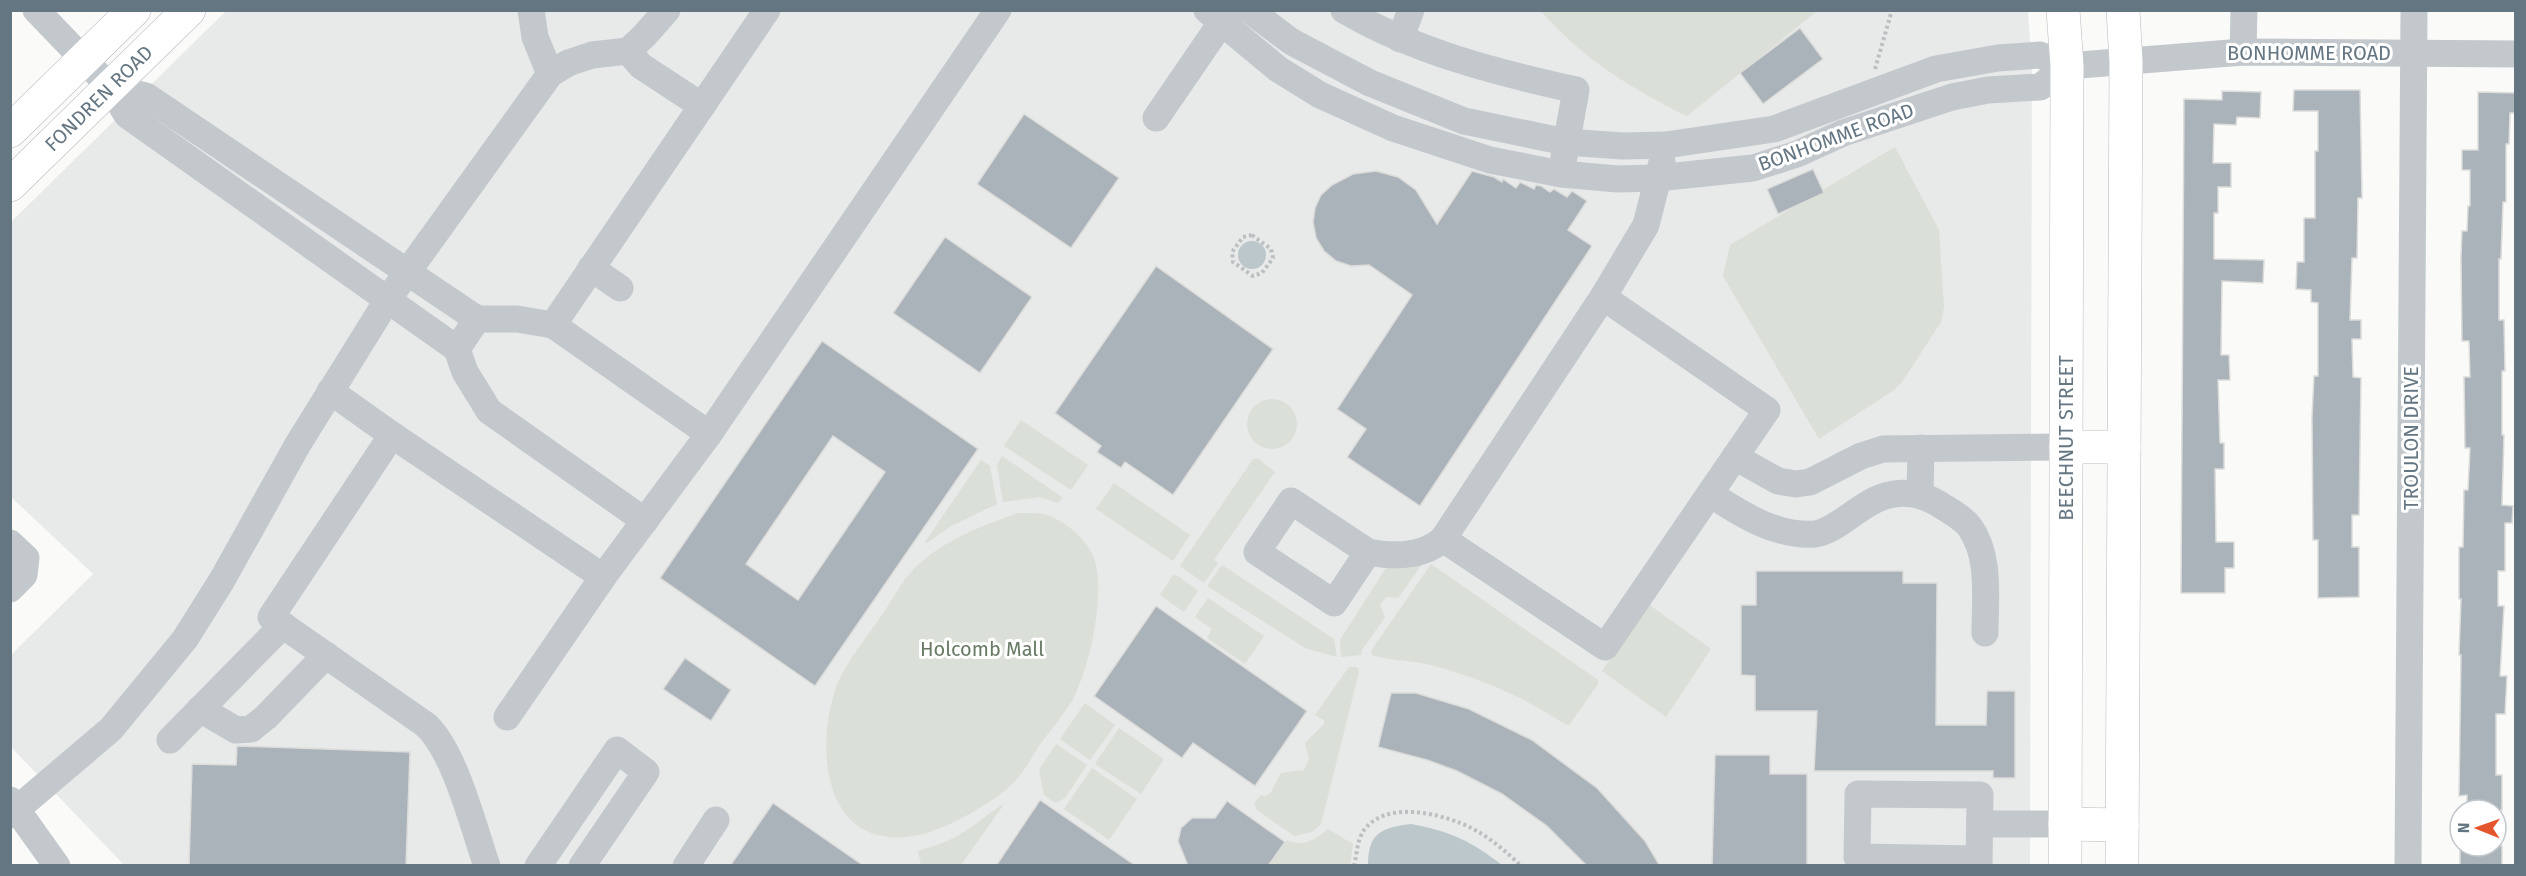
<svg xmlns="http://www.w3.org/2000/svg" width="2526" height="876" font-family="'Fira Sans',sans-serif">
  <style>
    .built { fill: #e8e9e9 }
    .green { fill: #dadfd7 }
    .water { fill: #bbc7cb }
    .building { fill: #aab3b9; stroke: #dcdcda; stroke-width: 1.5; fill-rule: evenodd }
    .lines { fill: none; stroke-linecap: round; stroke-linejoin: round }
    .major-casing { stroke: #b5babe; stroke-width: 34 }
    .path { stroke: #bbbfc2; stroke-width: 4; stroke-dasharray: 3 3; stroke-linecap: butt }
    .minor { stroke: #c3c8cc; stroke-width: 27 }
    .major { stroke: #fff; stroke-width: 33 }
    .labels { text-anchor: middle; stroke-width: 6; stroke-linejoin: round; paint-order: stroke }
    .street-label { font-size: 20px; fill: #657683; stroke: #fff }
    .park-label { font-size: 20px; fill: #687a64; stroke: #fff }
  </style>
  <rect width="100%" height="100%" fill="#fafaf8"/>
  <polygon class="built" points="226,11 2028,11 2032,67 2030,865 124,865 11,747 11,655 93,574 11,497 11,222"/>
  <g class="green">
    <path d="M1541 11H1817L1687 116C1631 89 1582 58 1541 11Z"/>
    <polygon points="1895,147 1939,230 1944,307 1941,322 1902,382 1894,390 1819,439 1723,276 1730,245"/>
    <circle cx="1272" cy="424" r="25"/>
    <polygon points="1021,420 1088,465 1071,490 1004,446"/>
    <polygon points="1002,456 1062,497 1058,503 1040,497 1003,502 997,465"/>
    <polygon points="1253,459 1259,459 1275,472 1214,560 1218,563 1204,583 1180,566"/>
    <polygon points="981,460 990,466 997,504 951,526 927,543 925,542"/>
    <polygon points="1114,483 1190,535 1173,561 1096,509"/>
    <path d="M1018 513C1027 513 1041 512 1050 516 1068 524 1085 538 1093 556 1107 590 1090 665 1074 697 1065 714 1050 730 1039 746 1031 758 1023 774 1012 784 992 804 946 829 919 835 827 854 814 757 835 691 843 665 868 636 884 612 893 599 901 582 913 570 942 540 980 527 1018 513Z"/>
    <polygon points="1425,560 1398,598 1386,597 1380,605 1385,617 1362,650 1361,655 1341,657 1340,640 1389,563"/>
    <path d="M1431 564 1598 680V684L1570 724 1566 725C1525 697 1479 678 1431 665 1412 660 1391 661 1372 655L1371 651Z"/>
    <polygon points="1222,565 1334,639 1337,657 1305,648 1207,586"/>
    <polygon points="1173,575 1178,576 1198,591 1184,612 1160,595"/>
    <polygon points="1208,598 1264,636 1245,664 1207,638 1212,629 1195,617"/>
    <polygon points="1648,604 1711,649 1666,717 1602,671"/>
    <polygon points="1349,667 1357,667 1359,672 1321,824 1312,832 1294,836 1257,810 1254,803 1261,795 1266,796 1271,792 1281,773 1304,770 1309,759 1305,743 1324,724 1324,720 1315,715"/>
    <polygon points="1085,703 1115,725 1090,760 1060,739"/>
    <polygon points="1119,728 1164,759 1141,794 1095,764"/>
    <polygon points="1056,744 1087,765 1065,798 1055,803 1044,795 1039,770"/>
    <polygon points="1092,768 1137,799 1109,840 1064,809"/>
    <path d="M1004 804 961 865H921L918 851C934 846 950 841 964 832 978 824 989 812 1004 804Z"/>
    <path d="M1328 829 1353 844 1350 865H1269L1287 840C1303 848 1316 839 1328 829Z"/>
  </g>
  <g class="water">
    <circle cx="1252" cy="255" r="14"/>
    <path d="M1411 824C1452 832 1469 840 1502 865H1368C1368 833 1381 828 1411 824Z"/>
  </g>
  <g class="building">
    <polygon points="1800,28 1823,59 1763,104 1740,73"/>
    <polygon points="2294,90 2360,90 2362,198 2358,198 2357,258 2352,258 2350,320 2361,320 2361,339 2352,339 2353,377 2361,378 2359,515 2352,515 2352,547 2359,547 2359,597 2318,598 2318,540 2313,540 2312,417 2314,376 2318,376 2318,303 2311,302 2311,290 2296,289 2297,262 2304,262 2304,218 2315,218 2315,151 2318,151 2318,111 2293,111"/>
    <polygon points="2222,91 2261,92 2260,118 2237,117 2236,125 2214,124 2213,163 2231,163 2231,187 2218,187 2218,213 2214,213 2214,259 2264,260 2263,283 2222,281 2221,355 2229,355 2230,380 2218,380 2220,443 2224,443 2224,469 2215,469 2216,542 2234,542 2234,568 2225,568 2225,593 2181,593 2184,99 2222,100"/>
    <polygon points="2478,92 2516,93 2516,113 2510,113 2509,144 2506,144 2506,202 2503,202 2501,259 2499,259 2499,320 2504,320 2505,371 2502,371 2502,435 2504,435 2502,505 2513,506 2512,523 2505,523 2505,571 2498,571 2498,606 2504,606 2500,676 2507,676 2505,714 2496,714 2496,775 2502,775 2502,810 2467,810 2467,795 2459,796 2461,655 2459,655 2461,599 2459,599 2459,547 2463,547 2464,490 2468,490 2470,448 2465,448 2464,377 2470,377 2469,341 2462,341 2461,257 2462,231 2467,231 2468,206 2470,206 2470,170 2462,170 2462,150 2478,150"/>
    <polygon points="1024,114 1119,178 1071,248 977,184"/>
    <polygon points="1813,169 1824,193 1778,214 1767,189"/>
    <polygon points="1376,171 1398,177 1416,190 1437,224 1472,171 1494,177 1502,182 1503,179 1516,188 1520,182 1534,189 1536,185 1541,186 1550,192 1554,189 1567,197 1572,191 1587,201 1568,230 1592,246 1420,506 1347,457 1366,429 1337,409 1412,295 1369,265 1351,266 1336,261 1324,251 1316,238 1313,222 1315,208 1321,195 1332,185 1353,174"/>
    <polygon points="945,237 1032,297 980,373 893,313"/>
    <polygon points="1156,266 1273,349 1173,495 1125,462 1121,468 1097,452 1101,446 1055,413"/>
    <path d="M822 341 978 449 815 686 660 578ZM833 436 885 472 798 600 746 564Z"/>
    <polygon points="1756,571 1903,571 1903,583 1937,583 1936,725 1986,725 1987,691 2015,691 2015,778 1993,778 1993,771 1814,771 1817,711 1755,711 1755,676 1741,675 1741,605 1756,605"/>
    <polygon points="1156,606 1307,711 1255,786 1193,743 1182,758 1094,696"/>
    <polygon points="685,658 731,690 711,721 663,689"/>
    <polygon points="1391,693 1416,693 1469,709 1532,740 1597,788 1645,841 1660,866 1587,866 1547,826 1502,794 1457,771 1427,760 1378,747"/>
    <polygon points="237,746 410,752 406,866 189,866 192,764 236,765"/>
    <polygon points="1715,755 1770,755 1770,774 1807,774 1807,866 1712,866"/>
    <polygon points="1040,800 1136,866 996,866"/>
    <polygon points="1227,801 1285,842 1268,866 1188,866 1178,841 1181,828 1192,818 1215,818"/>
    <polygon points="773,803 864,866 730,866"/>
    <rect x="2460" y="846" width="42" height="20"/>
  </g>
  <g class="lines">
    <defs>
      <g id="major">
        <polyline points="2063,10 2067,66 2065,866"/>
        <polyline points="10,131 134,10"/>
        <path id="s1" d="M10 185 189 10"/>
        <polyline points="2066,447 2124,447"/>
        <polyline points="2065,824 2122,825"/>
        <polyline points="2122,866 2126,62 2123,10"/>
      </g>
    </defs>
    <use href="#major" class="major-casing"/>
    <g class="path">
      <polyline points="1875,69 1892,10"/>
      <polygon points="1252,235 1271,249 1273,258 1262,273 1253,276 1233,262 1232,252 1243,237"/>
      <path d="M1354 866C1357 854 1357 840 1364 830 1385 802 1433 812 1460 823 1482 831 1505 850 1521 866"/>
    </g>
    <g class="minor">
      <polyline points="36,10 110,87 127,115 457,349"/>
      <polyline points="531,10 535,37 550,74"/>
      <polyline points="1207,10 1278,69 1320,95 1393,128 1490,160 1561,174 1618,179 1657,178 1753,168 1797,154 1843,133 1952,97 1988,90 2040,87 2067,66"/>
      <polyline points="1249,10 1292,42 1370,83 1464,121 1566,142 1622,146 1666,145 1774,129 1936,69 1998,58 2040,55 2067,66 2243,52 2516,54"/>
      <path d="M1344 10C1416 52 1495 72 1576 90L1564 157"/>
      <polyline points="1400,39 1411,10"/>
      <polyline points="628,51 641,66 702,106"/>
      <polyline points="2243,52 2244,10"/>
      <polyline points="110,87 146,96 477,319"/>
      <polyline points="1156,118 1230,10"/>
      <polyline points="591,268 620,288"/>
      <polygon points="1603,297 1767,410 1605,647 1443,539"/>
      <polyline points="1603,297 1646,225 1662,162"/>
      <polyline points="553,325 767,10"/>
      <path d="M330 391 392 435 271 617 426 725C455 752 473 826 487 866"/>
      <polyline points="392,435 603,577 507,717"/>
      <polyline points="1735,457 1778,481 1796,484 1810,482 1861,456 1883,449 2066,447"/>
      <path d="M1710 494C1741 514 1776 537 1815 534 1835 532 1859 505 1882 497 1902 490 1921 493 1939 504 1948 510 1962 517 1969 526 1991 556 1985 597 1985 633"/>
      <polyline points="1920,494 1921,448"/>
      <polygon points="1291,501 1368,552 1334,603 1257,552"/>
      <polyline points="645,521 489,411 465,372 457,349 477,319 517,319 553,325 709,434"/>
      <polyline points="10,543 26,558 24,575 10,589"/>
      <path d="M1368 552C1394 557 1423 557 1443 539"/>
      <polyline points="603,577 709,434 998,10"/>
      <polyline points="200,709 236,730 251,729 266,717 326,655"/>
      <polyline points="170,740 283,625"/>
      <polyline points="10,800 57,866"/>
      <polyline points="10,815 111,729 185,639 222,580 298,444 388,299 550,74 568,63 592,55 628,51 644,36 667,10"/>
      <polyline points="1980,824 2065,824"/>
      <polyline points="538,866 617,750 646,772 582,866"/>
      <polyline points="686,866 716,820"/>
      <polyline points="1979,866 1980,795 1858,794 1857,857 1979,859"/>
      <polyline points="2408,866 2414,10"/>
    </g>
    <use href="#major" class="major"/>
  </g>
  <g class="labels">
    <g class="street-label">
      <text x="2309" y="60">BONHOMME ROAD</text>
      <text dy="7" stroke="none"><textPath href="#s1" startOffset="124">FONDREN ROAD</textPath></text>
      <text transform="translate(1836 137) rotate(-20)" y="7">BONHOMME ROAD</text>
      <text transform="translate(2066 438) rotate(-90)" y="7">BEECHNUT STREET</text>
      <text transform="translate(2411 438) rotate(-90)" y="7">TROULON DRIVE</text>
    </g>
    <g class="park-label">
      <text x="982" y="656">Holcomb Mall</text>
    </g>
  </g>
  <rect width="2526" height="876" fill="none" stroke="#657683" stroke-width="24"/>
  <g transform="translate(2478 828) rotate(271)"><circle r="28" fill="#ffffff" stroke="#c1c8cd" stroke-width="1.5"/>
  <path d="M0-4.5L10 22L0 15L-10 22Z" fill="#e4572e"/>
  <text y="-9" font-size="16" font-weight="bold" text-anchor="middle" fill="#657683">N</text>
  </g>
</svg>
